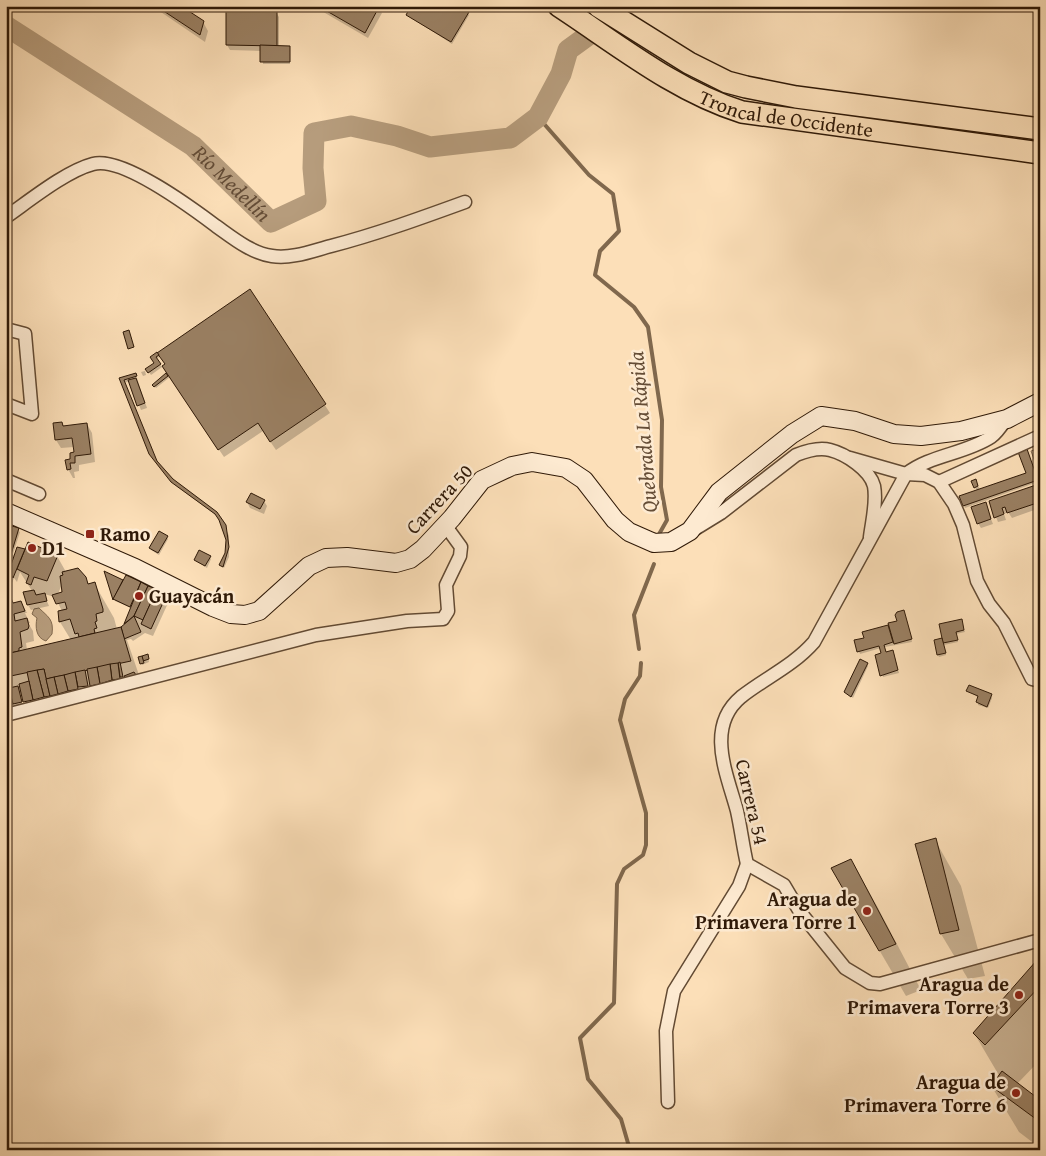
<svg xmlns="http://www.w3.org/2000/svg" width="1046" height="1156" font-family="'Gentium Book Plus',serif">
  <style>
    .green { fill: #d9bd9a; stroke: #846b50 }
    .water { fill: #b69c7c; stroke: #80684d }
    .shadow { fill: #0003; fill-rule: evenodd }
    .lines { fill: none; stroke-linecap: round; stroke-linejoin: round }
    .stream { stroke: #80684d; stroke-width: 4 }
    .river { stroke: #b69c7c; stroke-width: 21 }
    .building { fill: #9a8063; stroke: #2f1907 }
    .minor-casing { stroke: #624a33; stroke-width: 15 }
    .secondary-casing { stroke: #2f1907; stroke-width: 20 }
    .trunk-casing { stroke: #2f1907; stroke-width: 24 }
    .minor { stroke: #fdead1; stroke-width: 12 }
    .secondary { stroke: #fdead1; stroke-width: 18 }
    .trunk { stroke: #fcdfb8; stroke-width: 21 }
    .poi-dot { fill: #8f2418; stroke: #fdead1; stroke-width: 2 }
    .labels { text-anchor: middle; stroke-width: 5; stroke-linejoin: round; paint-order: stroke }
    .street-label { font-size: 20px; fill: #2f1907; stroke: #fdead1 }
    .poi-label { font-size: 20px; font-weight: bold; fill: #2f1907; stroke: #fdead1; text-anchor: start }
    .water-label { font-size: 21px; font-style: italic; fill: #654d36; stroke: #fdead1 }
  </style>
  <rect width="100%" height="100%" fill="#fcdfb8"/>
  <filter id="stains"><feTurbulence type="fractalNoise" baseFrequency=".004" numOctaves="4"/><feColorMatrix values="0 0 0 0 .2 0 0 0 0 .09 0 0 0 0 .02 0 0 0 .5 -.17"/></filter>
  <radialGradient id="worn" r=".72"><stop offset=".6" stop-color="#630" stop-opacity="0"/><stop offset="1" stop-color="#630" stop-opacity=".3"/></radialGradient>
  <polygon class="green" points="1040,448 1040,476 1031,451"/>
  <path class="water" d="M39 608C48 617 54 619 52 634L46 641C36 638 35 627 37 618L32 614 34 609Z"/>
  <g class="shadow">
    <polygon points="152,6 178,6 203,22 208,31 205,42"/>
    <polygon points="313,6 376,6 382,13 368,38"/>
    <polygon points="276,12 279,17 279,47 289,47 290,64 263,64 262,51 230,50 227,45"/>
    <polygon points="468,13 469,15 452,44 407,15"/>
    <polygon points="250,291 330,413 276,450 263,431 224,457 170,377 156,388 154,385 167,373 166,365 161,356 156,359 162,367 151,375 147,369 156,363 152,357"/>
    <polygon points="145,371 146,375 143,376 141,372"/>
    <polygon points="136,375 147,408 141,410 130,381 124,383 153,455 172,480 216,513 223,522 229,536 229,557 224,568 221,565 226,554 227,540 224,526 217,516 174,484 156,463 121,379"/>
    <polygon points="62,423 64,427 87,424 92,433 95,462 79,465 79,471 74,472 75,478 73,478 68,469 67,461 72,460 75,454 74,447 61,448 56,440"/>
    <polygon points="1028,453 1038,482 965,508 964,506 977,491 975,487 977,483 980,490 1027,474"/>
    <polygon points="1039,485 1040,508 1012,518 1008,512 1004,514 1006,520 998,522 990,502"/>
    <polygon points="264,501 267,506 264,514 250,508 247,502"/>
    <polygon points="985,504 993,524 981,528 978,523"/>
    <path d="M6 528 12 530 13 528 20 532 13 554 15 557 18 548 57 556 66 572H81L89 585 94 583 114 618 117 629 124 626 131 608 115 601 106 574 124 582 126 577 166 595 169 601 153 636 145 633 133 641 131 639 127 640 140 678 26 704 22 693 20 694 22 704 14 706 15 709 6 708V589L14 604H22L27 613H25L30 623H28L33 631 34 641 26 643 27 650 71 640 60 622 62 611 55 597 44 594 49 606 31 610 28 605 32 591 20 572 17 582 14 578 12 583 6 582ZM62 584 64 593 58 594Z"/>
    <polygon points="167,537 168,539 159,555 151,550 150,548"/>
    <polygon points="210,557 211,559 207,568 195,560"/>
    <polygon points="905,614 912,642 885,647 886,653 894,654 899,673 883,677 881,648 860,654 855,641 866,638 864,633 898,622"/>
    <polygon points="961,621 965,632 956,634 958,642 944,645 946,655 939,657 938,655 944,639"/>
    <polygon points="140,658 148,658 149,662 142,665"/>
    <polygon points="867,664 868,666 853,698 845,692"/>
    <polygon points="968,691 991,695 992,698 988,708 978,705 979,698"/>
    <polygon points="935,840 961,886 985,976 968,979 941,934"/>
    <polygon points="851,860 877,906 921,990 906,996 832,869"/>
    <polygon points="1040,964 1040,1060 1017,1084 1040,1101 1040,1148 1019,1132 992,1087 1000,1077 974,1033"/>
  </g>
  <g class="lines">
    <g class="stream">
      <polyline points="538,117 589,175 613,194 619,231 600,251 595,275 634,307 648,327 662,420 661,487 667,520 658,536"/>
      <polyline points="639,649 634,615 654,564"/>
      <polyline points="630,1150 621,1119 588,1079 580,1038 614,1003 617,884 624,869 643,855 646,845 646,813 620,720 625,699 640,676 641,663"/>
    </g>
    <path class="river" id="s1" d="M6 26 193 146 271 222 316 201 313 168 314 133 351 126 397 136 430 147 510 138 538 117 561 74 568 50 590 34 616 6"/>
  </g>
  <g class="building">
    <polygon points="156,6 181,6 204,21 200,35"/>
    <polygon points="318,6 378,6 379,7 365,33"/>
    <polygon points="411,6 460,6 469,12 451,42 406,15"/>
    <polygon points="226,10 277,10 277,46 226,45"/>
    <polygon points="260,45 290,46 290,62 260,62"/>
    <polygon points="250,289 326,404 270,442 258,423 218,450 162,366 165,364 157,353"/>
    <polygon points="129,330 134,347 128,349 123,332"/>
    <polygon points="157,352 159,355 156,357 161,364 148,373 145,369 154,363 150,357"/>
    <polygon points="136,373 137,376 124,380 157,461 173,479 217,512 226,525 229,547 223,567 219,565 225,553 226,540 219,520 215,514 171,482 149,454 119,378"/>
    <polygon points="166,373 168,376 154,387 152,385"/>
    <polygon points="136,378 145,403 137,406 128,380"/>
    <polygon points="62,422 63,426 87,423 91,454 75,456 75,463 70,463 71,469 67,470 65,460 70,459 70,453 74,452 72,438 55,440 53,423"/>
    <polygon points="1027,449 1038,480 963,506 959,496 1026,473 1018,452"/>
    <polygon points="976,479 978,486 974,488 971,481"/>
    <polygon points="1039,484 1040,502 1007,513 1005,507 1002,508 1004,514 994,518 989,501"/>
    <polygon points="251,493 265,500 260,509 246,502"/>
    <polygon points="986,502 991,519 977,524 971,507"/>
    <polygon points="12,526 19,528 12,551 6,549"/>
    <polygon points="6,527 11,528 6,544"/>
    <polygon points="159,531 168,536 158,553 149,548"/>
    <polygon points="28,542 58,555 47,581 34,577 31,585 26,583 29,575 17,569"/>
    <polygon points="17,547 25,549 13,578 9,571"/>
    <polygon points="6,549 12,551 6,571"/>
    <polygon points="199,550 211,556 205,566 194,560"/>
    <polygon points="78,568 86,577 88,584 95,582 103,609 103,612 96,614 97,621 95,622 97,628 94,629 95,633 79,637 78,633 75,634 70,619 59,622 58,611 67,609 65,602 56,604 52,595 62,592 60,576 63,575 62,572"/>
    <polygon points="104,571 123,580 113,600"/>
    <polygon points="126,575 141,582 130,607 113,599"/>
    <polygon points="141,582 148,586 134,616 124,624"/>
    <polygon points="148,586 157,589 143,620 134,616"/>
    <polygon points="7,588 13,603 21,601 25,611 14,614 15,621 27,618 29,626 28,629 20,632 22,647 19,648 19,651 6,654"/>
    <polygon points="157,589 167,594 151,629 141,624"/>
    <polygon points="34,590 36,595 45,593 47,601 27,605 23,592"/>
    <polygon points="904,610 912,639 894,644 888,623 897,621 895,615 897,612"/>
    <polygon points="134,616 141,632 124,639 121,627"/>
    <polygon points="962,619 964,630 956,632 958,640 943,643 939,624"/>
    <polygon points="888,625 893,642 884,645 886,652 893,650 898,670 880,676 875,655 881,653 879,646 857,652 854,640 864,638 862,632"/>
    <polygon points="121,627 131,661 46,679 44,669 6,677 6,654"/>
    <polygon points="942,638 946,653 937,655 934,640"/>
    <polygon points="148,654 149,659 143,661 142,656"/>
    <polygon points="142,656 144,663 140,664 138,657"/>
    <polygon points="860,659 868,663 851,697 844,692"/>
    <polygon points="120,662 123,677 120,677 118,663"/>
    <polygon points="118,663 120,679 112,680 110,664"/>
    <polygon points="110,664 112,680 100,684 97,667"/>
    <polygon points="97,667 100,684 90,686 87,669"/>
    <polygon points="44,669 50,696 44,697 37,670"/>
    <polygon points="37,670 44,697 33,700 27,672"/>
    <polygon points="85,670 88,686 78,687 75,672"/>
    <polygon points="75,672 78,689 68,691 64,675"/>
    <polygon points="134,672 136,675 126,679 124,676"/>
    <polygon points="64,675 68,691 58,694 54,677"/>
    <polygon points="6,677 13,704 8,705 6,702"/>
    <polygon points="54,677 58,694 50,696 46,679"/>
    <polygon points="29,681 33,700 23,702 19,684"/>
    <polygon points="969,685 992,694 987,707 976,702 978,696 966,691"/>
    <polygon points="18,686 22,702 13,704 9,688"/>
    <polygon points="936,838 959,930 940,934 915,844"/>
    <polygon points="851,859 896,944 879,951 831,868"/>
    <polygon points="1037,960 1040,963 1040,986 985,1045 973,1033"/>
    <polygon points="1002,1071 1040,1100 1040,1122 991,1086"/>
  </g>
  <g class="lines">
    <defs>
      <g id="minor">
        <path d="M6 217C29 201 66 171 93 164 122 156 192 208 216 226 233 238 251 253 272 256 292 259 312 251 331 246 377 234 421 218 465 202"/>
        <polyline points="6,329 25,334 32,414 6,404"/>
        <path d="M1006 419C1002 425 997 433 991 437 965 454 930 455 906 474L814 642C793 666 765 678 741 697 705 727 727 774 737 811 741 829 743 847 747 864L784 885 800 912 845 968 870 983 880 984 1040 940"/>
        <polyline points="850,458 906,474 925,475 939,482 954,504 963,525 977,581 989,604 1004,623 1032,679 1040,681"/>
        <polyline points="6,480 39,494"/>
        <polyline points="939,482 1040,436"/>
        <path d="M695 529 721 513 796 455C806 451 819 447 830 450 846 454 870 470 874 486 877 502 872 521 870 537"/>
        <polyline points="6,715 316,635 407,621 443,619 448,611 446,585 460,556 461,547 445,525"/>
        <polyline points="668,1102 666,1031 674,991 739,886 747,864"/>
      </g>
      <polyline id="secondary" points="6,512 135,568 213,607 231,614 245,615 259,611 309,566 326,558 347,557 396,563 410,559 423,549 452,518 482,480 512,466 532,462 566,468 584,480 615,520 629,532 654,543 671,542 690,531 719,492 792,434 821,416 855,421 894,434 921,436 961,431 1007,419 1040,402"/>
      <g id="trunk">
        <path id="s2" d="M559 6C617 44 675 91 742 112L1040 153"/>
        <polyline points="598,6 689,63 727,82 746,87 796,97 1040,129"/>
      </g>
    </defs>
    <use href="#minor" class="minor-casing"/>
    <use href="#secondary" class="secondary-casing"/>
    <use href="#trunk" class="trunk-casing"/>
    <use href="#minor" class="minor"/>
    <use href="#secondary" class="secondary"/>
    <use href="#trunk" class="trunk"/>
  </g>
  <g class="poi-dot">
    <rect x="85" y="529" width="10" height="10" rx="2.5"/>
    <circle cx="32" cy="548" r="5"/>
    <circle cx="139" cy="596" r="5"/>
    <circle cx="867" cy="911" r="5"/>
    <circle cx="1019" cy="995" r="5"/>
    <circle cx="1016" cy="1093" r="5"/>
  </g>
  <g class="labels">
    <g class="street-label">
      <text dy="7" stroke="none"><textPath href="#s2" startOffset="256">Troncal de Occidente</textPath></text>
      <text transform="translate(439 499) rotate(-47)" y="7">Carrera 50</text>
      <text transform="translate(752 802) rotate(77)" y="7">Carrera 54</text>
    </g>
    <g class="poi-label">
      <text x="100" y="541">Ramo</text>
      <text x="42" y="555">D1</text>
      <text x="149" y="603">Guayacán</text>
      <text x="857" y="906" text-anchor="end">Aragua de<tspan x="857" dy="23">Primavera Torre 1</tspan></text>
      <text x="1009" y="991" text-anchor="end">Aragua de<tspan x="1009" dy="23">Primavera Torre 3</tspan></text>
      <text x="1006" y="1089" text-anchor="end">Aragua de<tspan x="1006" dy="23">Primavera Torre 6</tspan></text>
    </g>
    <g class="water-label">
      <text dy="7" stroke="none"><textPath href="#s1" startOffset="276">Río Medellín</textPath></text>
      <text transform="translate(643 432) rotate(-95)" y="7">Quebrada La Rápida</text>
    </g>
  </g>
  <rect width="1046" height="1156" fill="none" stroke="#fcdfb8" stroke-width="25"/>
  <rect x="8" y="8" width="1031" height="1141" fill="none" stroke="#2f1907" stroke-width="2.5"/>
  <rect x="12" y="12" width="1021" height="1131" fill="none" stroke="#2f1907"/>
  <rect width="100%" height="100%" filter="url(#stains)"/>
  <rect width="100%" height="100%" fill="url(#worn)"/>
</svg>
